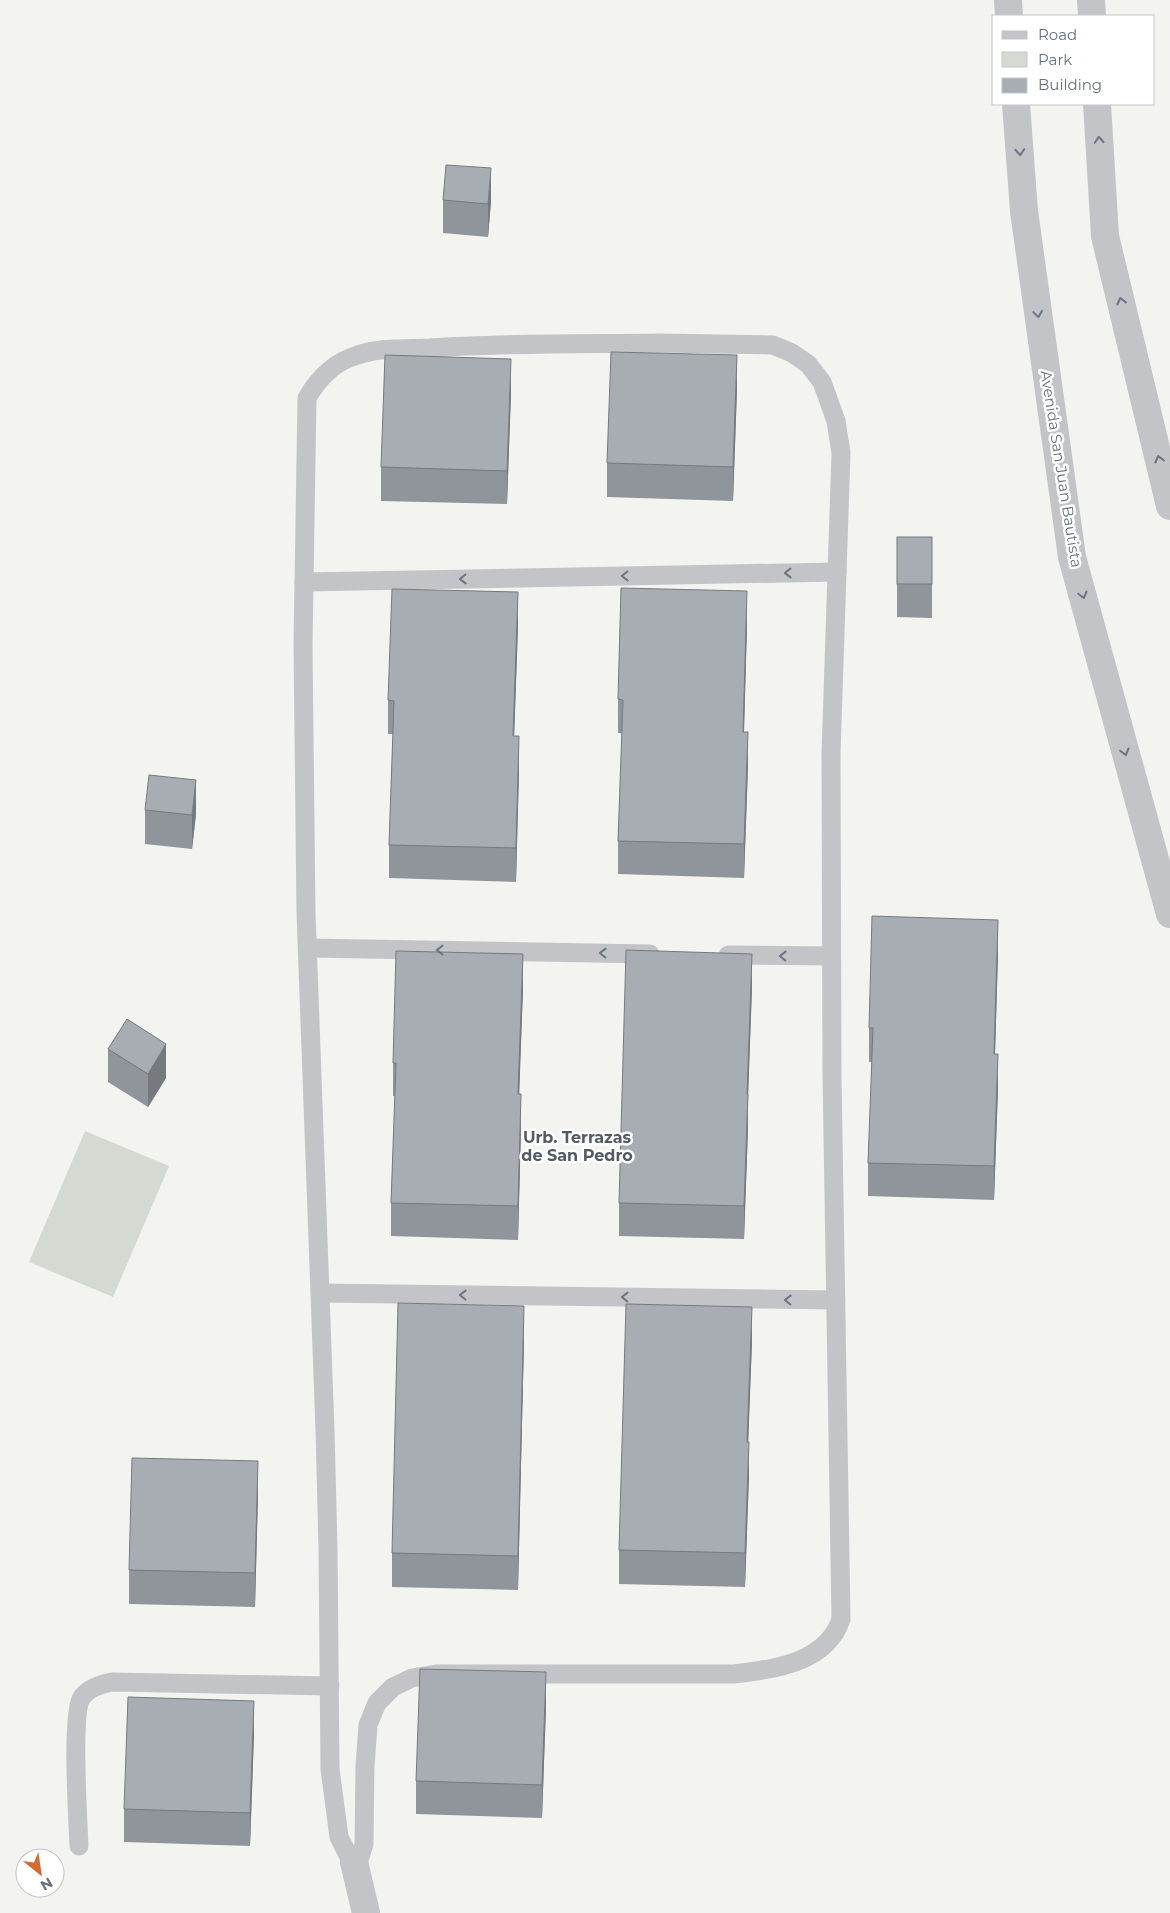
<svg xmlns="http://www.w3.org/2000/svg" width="1170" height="1913" font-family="Montserrat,sans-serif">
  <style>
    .green { fill: #d4dad1 }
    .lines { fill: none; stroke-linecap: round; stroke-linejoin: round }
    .lane { stroke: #c2c4c8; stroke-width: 19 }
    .street { stroke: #c2c4c8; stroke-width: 28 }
    .wall { fill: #90959b }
    .shaded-wall { fill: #76797e }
    .building { fill: #a8adb4; stroke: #76797e }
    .oneway { stroke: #6a7483 }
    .labels { text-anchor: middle; stroke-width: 5; stroke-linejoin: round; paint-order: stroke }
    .street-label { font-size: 15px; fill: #65707f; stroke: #fff }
    .neighbourhood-label { font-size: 16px; font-weight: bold; fill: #525a64; stroke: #fff }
  </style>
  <rect width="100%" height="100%" fill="#f3f4f0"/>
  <polygon class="green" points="85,1131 169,1166 113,1297 29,1262"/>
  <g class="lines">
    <g class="lane">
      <path d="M658 343 773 345 792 353 808 364 822 382 836 421 841 453 831 754 832 1075 841 1619C827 1663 774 1669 734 1674H436L412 1678 393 1687 377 1703 368 1725 365 1766 364 1844 360 1857 354 1862 349 1857 339 1837 330 1769 328 1548 325 1430 306 913 303 645 307 398C319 377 334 362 358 355 380 347 407 349 430 348 506 343 582 344 658 343Z"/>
      <polyline points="304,582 837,572"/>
      <polyline points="308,948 650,954"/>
      <polyline points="728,955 831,956"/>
      <polyline points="321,1293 836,1300"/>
      <path d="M79 1846C78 1822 71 1712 82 1697 89 1688 101 1684 112 1682L330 1686"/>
    </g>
    <g class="street">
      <polyline points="1008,0 1009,16"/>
      <polyline points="1091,0 1092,16"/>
      <polyline points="1016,104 1024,211 1072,557 1170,914"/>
      <polyline points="1097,104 1105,236 1170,506"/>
      <polyline points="354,1862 366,1913"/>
    </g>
  </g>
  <g class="wall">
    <polygon points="443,200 491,201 488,237 443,233"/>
    <polygon points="737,389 733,501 607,497 607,463"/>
    <polygon points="511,393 507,504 381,501 381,467"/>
    <polygon points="897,537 932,537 932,618 897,617"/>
    <polygon points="747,625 744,732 748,766 744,878 618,874 618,841 622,733 618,733 618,699"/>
    <polygon points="518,626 514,736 519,770 516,882 389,878 389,845 393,734 388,734 388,700"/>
    <polygon points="145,810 196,814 192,849 145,844"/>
    <polygon points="998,954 995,1054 998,1088 994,1200 868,1196 868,1163 872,1062 869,1062 869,1028"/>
    <polygon points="752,987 748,1094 748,1128 744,1239 619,1236 619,1203"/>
    <polygon points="523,988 519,1094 521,1128 518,1240 391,1236 391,1203 395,1096 393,1096 393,1063"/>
    <polygon points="108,1049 166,1078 148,1107 108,1082"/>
    <polygon points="524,1340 518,1590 392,1587 392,1553"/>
    <polygon points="752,1341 748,1442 749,1475 745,1587 619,1584 619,1550"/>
    <polygon points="258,1495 255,1607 129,1604 129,1570"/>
    <polygon points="546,1706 542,1818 416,1814 416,1781"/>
    <polygon points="254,1734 250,1846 124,1842 124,1809"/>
  </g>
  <g class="shaded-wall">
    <polygon points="491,168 491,201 488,237 488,204"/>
    <polygon points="737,355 737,389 733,501 733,467"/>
    <polygon points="511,359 511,393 507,504 507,471"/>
    <polygon points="747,591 747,625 743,766 743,732"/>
    <polygon points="518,592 518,626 513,770 513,736"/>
    <polygon points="748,732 748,766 744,878 744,844"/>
    <polygon points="519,736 519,770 516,882 516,848"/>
    <polygon points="196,780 196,814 192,849 192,815"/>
    <polygon points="998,920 998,954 994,1088 994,1054"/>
    <polygon points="523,954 523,988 518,1128 518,1094"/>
    <polygon points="752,954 752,987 747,1128 747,1094"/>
    <polygon points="166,1044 166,1078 148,1107 148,1074"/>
    <polygon points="998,1054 998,1088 994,1200 994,1166"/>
    <polygon points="521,1094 521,1128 518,1240 518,1206"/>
    <polygon points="748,1094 748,1128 744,1239 744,1206"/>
    <polygon points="524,1306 524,1340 518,1590 518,1556"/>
    <polygon points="752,1307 752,1341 747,1475 747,1442"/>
    <polygon points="749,1442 749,1475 745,1587 745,1553"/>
    <polygon points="258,1461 258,1495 255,1607 255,1573"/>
    <polygon points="546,1672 546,1706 542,1818 542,1785"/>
    <polygon points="254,1701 254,1734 250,1846 250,1813"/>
  </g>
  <g class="building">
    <polygon points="446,165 491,168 488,204 443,200"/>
    <polygon points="611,352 737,355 733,467 607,463"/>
    <polygon points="385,355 511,359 507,471 381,467"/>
    <rect x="897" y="537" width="35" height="47"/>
    <polygon points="621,588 747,591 743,732 748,732 744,844 618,841 623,700 618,699"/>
    <polygon points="392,589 518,592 513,736 519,736 516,848 389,845 394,701 388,700"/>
    <polygon points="149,775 196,780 192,815 145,810"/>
    <polygon points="872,916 998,920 994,1054 998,1054 994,1166 868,1163 873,1028 869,1028"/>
    <polygon points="626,950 752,954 747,1094 748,1094 744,1206 619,1203"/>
    <polygon points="396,951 523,954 518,1094 521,1094 518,1206 391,1203 396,1063 393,1063"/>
    <polygon points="127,1019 166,1044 148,1074 108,1049"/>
    <polygon points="398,1303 524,1306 518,1556 392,1553"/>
    <polygon points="626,1304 752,1307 747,1442 749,1442 745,1553 619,1550"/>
    <polygon points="132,1458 258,1461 255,1573 129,1570"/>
    <polygon points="420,1669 546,1672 542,1785 416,1781"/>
    <polygon points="128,1697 254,1701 250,1813 124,1809"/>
  </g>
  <defs><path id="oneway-chevron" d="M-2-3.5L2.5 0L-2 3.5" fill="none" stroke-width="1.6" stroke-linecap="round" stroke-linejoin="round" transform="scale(1.25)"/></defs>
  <g class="oneway">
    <use href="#oneway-chevron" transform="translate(1099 140) rotate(-94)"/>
    <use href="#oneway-chevron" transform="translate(1020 152) rotate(86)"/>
    <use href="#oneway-chevron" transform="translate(1121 301) rotate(-104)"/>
    <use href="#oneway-chevron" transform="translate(1038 314) rotate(82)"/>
    <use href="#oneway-chevron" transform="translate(1159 459) rotate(-104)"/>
    <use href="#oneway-chevron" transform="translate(788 573) rotate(179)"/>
    <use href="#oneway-chevron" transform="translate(625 576) rotate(179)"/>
    <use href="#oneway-chevron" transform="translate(463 579) rotate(179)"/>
    <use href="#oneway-chevron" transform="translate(1083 595) rotate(75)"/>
    <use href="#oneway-chevron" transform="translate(1125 752) rotate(75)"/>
    <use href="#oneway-chevron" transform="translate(440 950) rotate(-179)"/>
    <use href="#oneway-chevron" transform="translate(603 953) rotate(-179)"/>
    <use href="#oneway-chevron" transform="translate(783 956) rotate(-179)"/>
    <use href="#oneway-chevron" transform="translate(463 1295) rotate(-179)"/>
    <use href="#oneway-chevron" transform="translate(625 1297) rotate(-179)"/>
    <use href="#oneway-chevron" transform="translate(788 1300) rotate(-179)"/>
  </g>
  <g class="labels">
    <g class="street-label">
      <text transform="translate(1061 469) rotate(81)" y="5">Avenida San Juan Bautista</text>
    </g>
    <g class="neighbourhood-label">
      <text x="577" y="1143">Urb. Terrazas<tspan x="577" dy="18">de San Pedro</tspan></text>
    </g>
  </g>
  <rect x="992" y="15" width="162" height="90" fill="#ffffff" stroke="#c1c6cc"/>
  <rect x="1002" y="31" width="25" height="8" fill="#c2c4c8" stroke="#c1c6cc"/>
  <text x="1038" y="40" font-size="15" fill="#65707f">Road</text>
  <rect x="1002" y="52" width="25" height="15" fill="#d4dad1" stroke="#c1c6cc"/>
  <text x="1038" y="65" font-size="15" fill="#65707f">Park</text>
  <rect x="1002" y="78" width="25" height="15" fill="#a8adb4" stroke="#c1c6cc"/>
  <text x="1038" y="90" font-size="15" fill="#65707f">Building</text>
  <g transform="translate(40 1873) rotate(150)"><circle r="24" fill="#ffffff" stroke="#c1c6cc"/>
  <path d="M0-4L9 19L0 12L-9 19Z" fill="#d56a2e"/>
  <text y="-8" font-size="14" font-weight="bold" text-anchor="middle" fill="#65707f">N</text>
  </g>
</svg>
